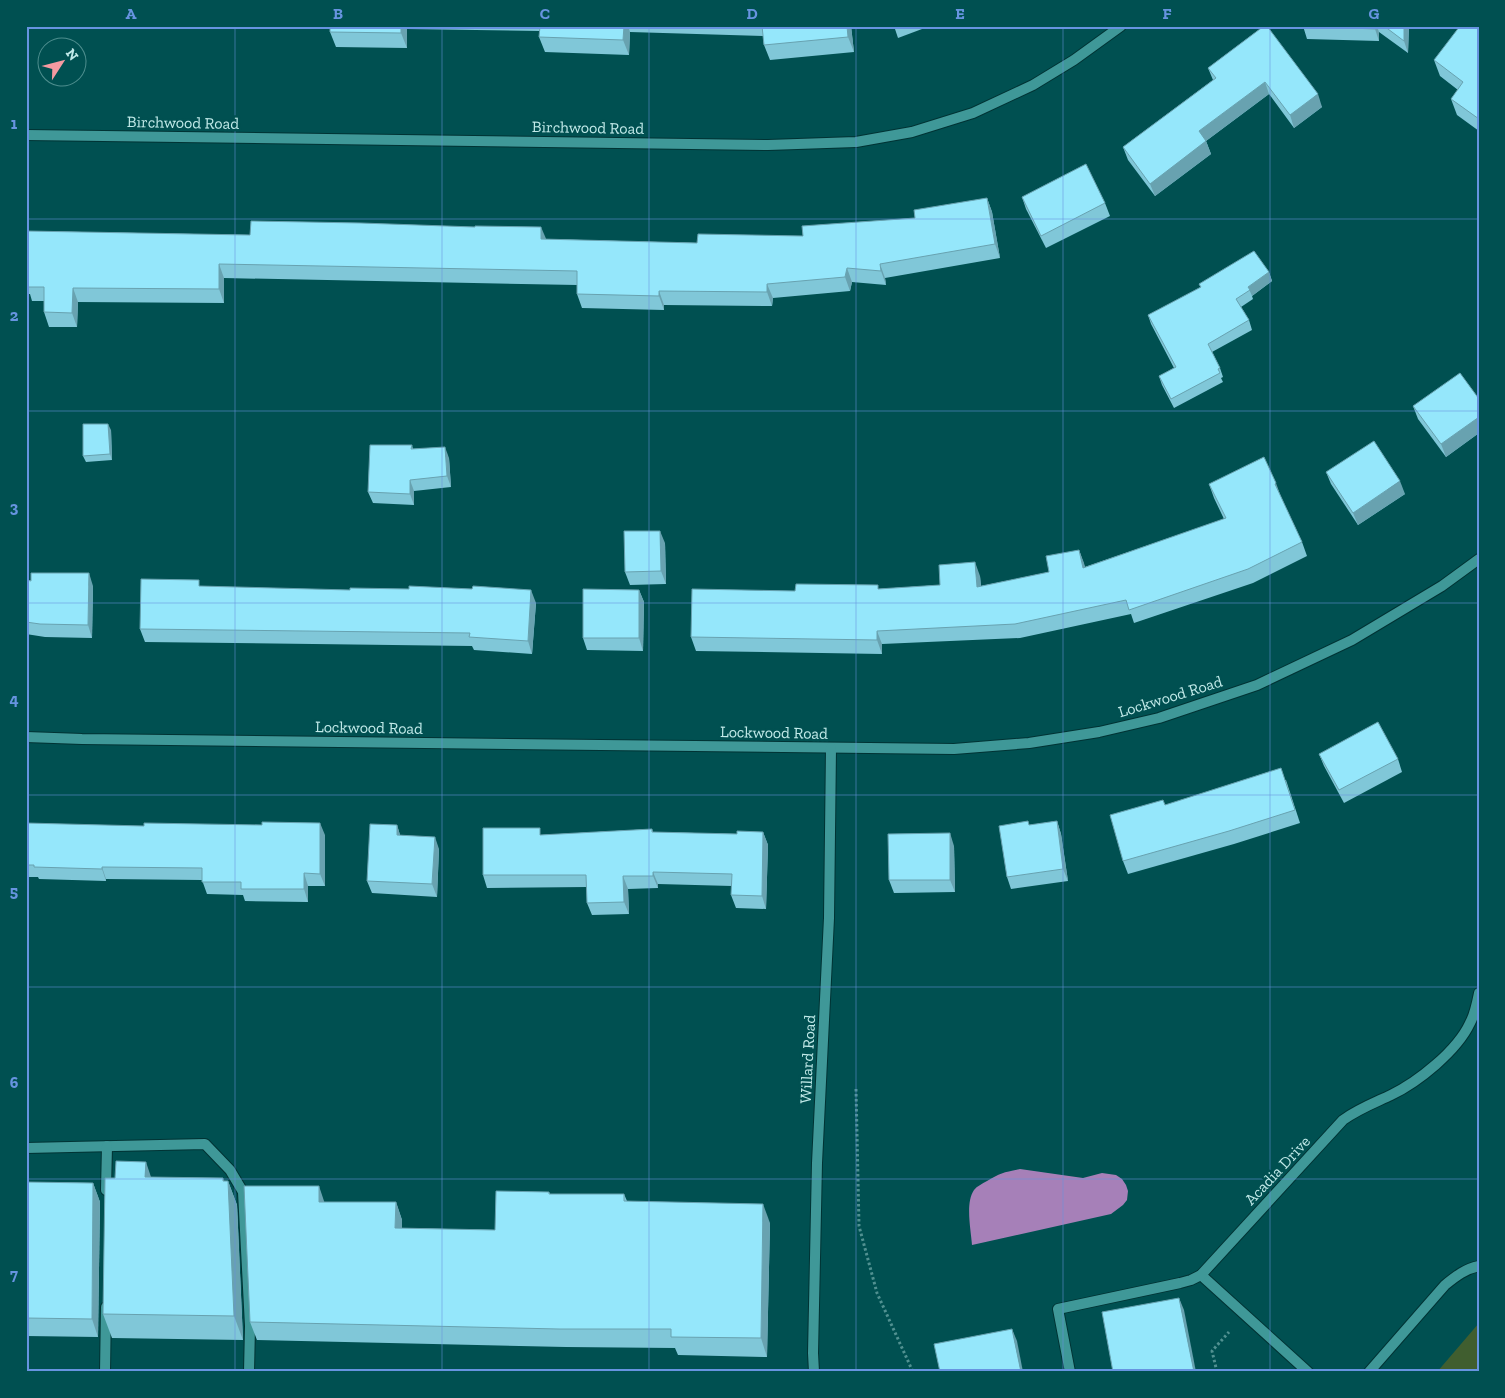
<svg xmlns="http://www.w3.org/2000/svg" width="1505" height="1398" font-family="'Zilla Slab',serif">
  <style>
    .green { fill: #405e2f }
    .water { fill: #a680b8 }
    .lines { fill: none; stroke-linecap: round; stroke-linejoin: round }
    .lane-casing { stroke: #003334; stroke-width: 12 }
    .street-casing { stroke: #003334; stroke-width: 12 }
    .path { stroke: #519191; stroke-width: 3; stroke-dasharray: 2.5 2.5; stroke-linecap: butt }
    .lane { stroke: #3f9898; stroke-width: 10 }
    .street { stroke: #3f9898; stroke-width: 10 }
    .wall { fill: #80c7d8 }
    .shaded-wall { fill: #68a2b0 }
    .building { fill: #95e7fb; stroke: #68a2b0 }
    .grid { fill: none; stroke: #6794e0; stroke-width: 1; stroke-opacity: 0.55 }
    .labels { text-anchor: middle; stroke-width: 5; stroke-linejoin: round; paint-order: stroke }
    .street-label { font-size: 16px; fill: #c1eae9; stroke: #005051 }
    .neatline { fill: none; stroke: #6794e0; stroke-width: 2 }
    .grid-label { font-size: 16px; text-anchor: middle; font-weight: bold; fill: #6794e0 }
  </style>
  <rect width="100%" height="100%" fill="#005051"/>
  <polygon class="green" points="1479,1323 1479,1372 1437,1372"/>
  <path class="water" d="M1020 1169 1083 1178 1102 1173 1116 1175 1122 1179 1126 1185 1128 1191 1127 1200 1123 1205 1111 1214 972 1245C971 1230 965 1203 974 1190 977 1186 982 1184 987 1181 1000 1173 1004 1172 1020 1169Z"/>
  <g class="lines">
    <defs>
      <g id="lane">
        <polyline points="26,1148 205,1144 230,1170 243,1192 250,1326 249,1372"/>
        <polyline points="106,1190 107,1146"/>
        <polyline points="1201,1275 1308,1372"/>
        <polyline points="105,1372 106,1307"/>
        <path d="M1070 1372 1058 1309 1180 1283 1191 1280 1201 1275 1343 1120C1358 1109 1374 1103 1391 1095 1418 1082 1457 1051 1470 1023 1475 1014 1477 1003 1479 993"/>
        <path d="M1369 1372 1445 1285C1456 1276 1465 1269 1479 1266"/>
      </g>
      <g id="street">
        <polyline points="26,135 768,145 856,142 912,132 973,113 1033,85 1074,60 1121,26"/>
        <polyline points="26,737 82,739 954,749 1029,743 1099,732 1159,718 1257,685 1352,640 1442,586 1479,559"/>
        <polyline points="814,1372 813,1353 817,1163 829,918 831,748"/>
      </g>
    </defs>
    <use href="#lane" class="lane-casing"/>
    <use href="#street" class="street-casing"/>
    <g class="path">
      <polyline points="856,1089 859,1226 877,1293 913,1372"/>
      <polyline points="1217,1372 1212,1351 1229,1332"/>
    </g>
    <use href="#lane" class="lane"/>
    <use href="#street" class="street"/>
  </g>
  <g class="wall">
    <polygon points="228,26 296,26 228,27"/>
    <polygon points="330,26 851,26 854,52 770,60 764,45 763,36 630,32 629,55 545,52 539,37 540,31 407,29 407,48 336,47 330,32"/>
    <polygon points="894,26 930,26 898,38"/>
    <polygon points="1264,26 1322,107 1294,128 1269,94 1206,141 1211,154 1155,196 1128,160 1123,147 1213,80 1208,68"/>
    <polygon points="1303,26 1409,26 1408,53 1379,32 1379,41 1307,39"/>
    <polygon points="1479,26 1479,131 1457,115 1451,99 1458,90 1440,76 1434,60"/>
    <polygon points="1022,197 1105,203 1110,216 1046,248 1026,209"/>
    <polygon points="987,198 992,212 1000,258 885,278 886,285 852,282 850,291 773,298 772,306 664,305 664,310 582,308 577,294 577,285 224,278 224,303 78,302 77,327 49,327 44,312 44,301 32,301 30,294 26,294 26,231 250,235 546,239 697,243 803,236 915,218"/>
    <polygon points="1269,272 1272,281 1252,296 1253,299 1241,307 1249,320 1252,330 1212,352 1220,368 1223,377 1221,378 1223,382 1174,408 1162,385 1159,376 1174,368 1151,324 1148,315 1201,288 1199,284"/>
    <polygon points="1479,399 1479,433 1446,457 1418,419 1413,406"/>
    <polygon points="111,430 112,460 86,462 83,456"/>
    <polygon points="412,445 413,449 449,458 451,487 414,491 414,505 373,503 368,492"/>
    <polygon points="1326,472 1405,494 1358,525 1331,484"/>
    <polygon points="1209,484 1281,497 1302,542 1307,556 1253,583 1134,623 1131,614 1020,638 882,644 882,654 696,651 691,637 795,591 879,589 940,585 980,576 981,586 1049,572 1079,550 1085,567 1224,519 1214,498"/>
    <polygon points="665,543 666,584 630,585 625,572"/>
    <polygon points="26,580 93,586 92,638 45,637 26,634"/>
    <polygon points="201,586 536,603 532,654 474,650 472,646 145,642 140,629"/>
    <polygon points="639,590 644,602 643,651 587,650 583,638"/>
    <polygon points="1319,754 1398,759 1402,772 1344,803 1324,766"/>
    <polygon points="1286,780 1300,823 1234,844 1128,874 1123,861 1165,805"/>
    <polygon points="1057,821 1061,834 1068,881 1011,889 1007,877 1030,825"/>
    <polygon points="26,823 325,835 325,886 308,886 308,902 245,901 243,895 207,894 202,880 106,879 106,881 39,879 38,877 26,877"/>
    <polygon points="397,825 400,835 439,849 437,897 372,893 367,881"/>
    <polygon points="652,829 653,832 737,834 763,832 768,845 766,909 736,908 731,895 732,886 658,884 658,888 628,889 629,914 592,915 587,903 587,887 487,888 483,875 542,835"/>
    <polygon points="954,846 955,892 894,893 889,880"/>
    <polygon points="151,1177 228,1181 237,1205 243,1340 112,1338 103,1314 115,1178"/>
    <polygon points="26,1182 93,1183 100,1202 98,1337 26,1336"/>
    <polygon points="549,1192 550,1194 624,1194 627,1201 770,1223 767,1357 678,1355 675,1348 566,1347 257,1340 250,1322 324,1202 396,1202 402,1220 402,1228 495,1230"/>
  </g>
  <g class="shaded-wall">
    <polygon points="401,26 406,26 407,29 407,48 401,33"/>
    <polygon points="624,26 628,26 630,32 629,55 623,40"/>
    <polygon points="847,26 851,26 854,52 848,37"/>
    <polygon points="1375,26 1377,26 1379,32 1379,41 1375,29"/>
    <polygon points="1404,26 1409,26 1408,53 1404,41"/>
    <polygon points="1265,82 1269,94 1206,141 1211,154 1155,196 1150,184 1199,131"/>
    <polygon points="1318,94 1322,107 1294,128 1290,115"/>
    <polygon points="987,198 992,212 1000,258 995,244"/>
    <polygon points="541,227 547,241 541,239"/>
    <polygon points="219,264 224,278 224,303 219,289"/>
    <polygon points="880,264 885,278 886,285 881,271"/>
    <polygon points="847,268 852,282 850,291 845,277"/>
    <polygon points="1269,272 1272,281 1252,296 1248,287"/>
    <polygon points="767,284 773,298 772,306 767,292"/>
    <polygon points="73,288 78,302 77,327 72,313"/>
    <polygon points="659,291 664,305 664,310 659,296"/>
    <polygon points="1479,417 1479,433 1446,457 1441,444"/>
    <polygon points="108,424 111,430 112,460 110,454"/>
    <polygon points="445,447 449,458 451,487 447,476"/>
    <polygon points="410,480 414,491 414,505 410,494"/>
    <polygon points="1400,481 1405,494 1358,525 1353,513"/>
    <polygon points="1276,483 1281,497 1280,498 1275,484"/>
    <polygon points="660,531 665,543 666,584 661,571"/>
    <polygon points="1079,550 1084,563 1088,582 1083,568"/>
    <polygon points="975,562 980,576 982,600 977,587"/>
    <polygon points="89,573 93,586 92,638 88,625"/>
    <polygon points="531,590 536,603 532,654 528,641"/>
    <polygon points="639,590 644,602 643,651 639,638"/>
    <polygon points="877,631 882,644 882,654 877,640"/>
    <polygon points="1057,821 1061,834 1068,881 1063,869"/>
    <polygon points="320,823 325,835 325,886 320,874"/>
    <polygon points="397,825 401,838 397,835"/>
    <polygon points="763,832 768,845 766,909 762,896"/>
    <polygon points="950,833 954,846 955,892 950,880"/>
    <polygon points="435,837 439,849 437,897 432,884"/>
    <polygon points="102,867 106,879 106,881 102,869"/>
    <polygon points="653,872 658,884 658,888 653,876"/>
    <polygon points="304,873 308,886 308,902 304,889"/>
    <polygon points="623,876 628,889 629,914 624,902"/>
    <polygon points="146,1162 154,1186 145,1177"/>
    <polygon points="223,1178 229,1193 228,1181 237,1205 243,1340 234,1316"/>
    <polygon points="93,1183 100,1202 98,1337 92,1319"/>
    <polygon points="319,1186 325,1204 319,1202"/>
    <polygon points="396,1202 402,1220 402,1246 395,1228"/>
    <polygon points="763,1204 770,1223 767,1357 761,1338"/>
    <polygon points="1179,1298 1184,1310 1196,1372 1194,1372"/>
    <polygon points="1012,1329 1017,1341 1023,1372 1021,1372"/>
  </g>
  <g class="building">
    <polygon points="330,26 401,26 401,33 330,32"/>
    <polygon points="540,26 624,26 623,40 539,37"/>
    <polygon points="762,26 847,26 848,37 764,45"/>
    <polygon points="1264,26 1267,26 1318,94 1290,115 1265,82 1199,131 1206,141 1150,184 1123,147 1216,78 1208,68"/>
    <polygon points="1303,26 1375,26 1375,29"/>
    <polygon points="1384,26 1404,26 1404,41"/>
    <polygon points="1460,26 1479,26 1479,119 1451,99 1463,82 1434,60"/>
    <polygon points="1086,164 1105,203 1041,236 1022,197"/>
    <polygon points="987,198 995,244 880,264 881,271 847,268 845,277 767,284 767,292 659,291 659,296 577,294 577,271 219,264 219,289 73,288 72,313 44,312 44,287 27,287 28,280 26,280 26,231 250,235 251,221 361,223 475,227 475,226 541,227 541,239 697,243 698,234 803,236 802,226 915,218 914,210"/>
    <polygon points="1254,251 1269,272 1248,287 1250,290 1236,299 1249,320 1208,344 1220,368 1218,369 1220,373 1171,399 1159,376 1176,367 1148,315 1201,287 1199,284"/>
    <polygon points="1460,373 1479,399 1479,417 1441,444 1413,406"/>
    <polygon points="83,424 108,424 110,454 83,456"/>
    <polygon points="1374,441 1400,481 1353,513 1326,472"/>
    <polygon points="370,445 412,445 411,449 445,447 447,476 410,480 410,494 368,492"/>
    <polygon points="1264,457 1276,483 1275,484 1302,542 1248,569 1129,610 1126,600 1015,624 877,631 877,640 691,637 692,589 795,591 796,584 878,585 878,589 940,585 939,565 975,562 977,587 1049,572 1046,556 1079,550 1083,568 1226,518 1209,484"/>
    <polygon points="624,531 660,531 661,571 625,572"/>
    <polygon points="31,573 89,573 88,625 40,624 26,622 26,580 31,581"/>
    <polygon points="141,579 199,580 199,586 350,590 350,588 409,589 409,586 472,589 473,586 531,590 528,641 469,637 470,633 140,629"/>
    <polygon points="583,589 639,590 639,638 583,638"/>
    <polygon points="1378,722 1398,759 1339,790 1319,754"/>
    <polygon points="1281,768 1295,810 1229,831 1123,861 1110,815 1163,800 1165,805"/>
    <polygon points="1028,821 1029,825 1057,821 1063,869 1007,877 999,826"/>
    <polygon points="262,822 320,823 320,874 304,873 304,889 241,889 241,882 202,882 202,868 102,867 102,869 34,867 34,865 26,865 26,823 144,826 144,823 262,825"/>
    <polygon points="370,824 397,825 397,835 435,837 432,884 367,881"/>
    <polygon points="483,828 540,828 540,835 652,829 652,832 737,834 737,831 763,832 762,896 731,895 732,874 653,872 653,876 623,876 624,902 587,903 586,875 483,875"/>
    <polygon points="950,833 950,880 889,880 888,834"/>
    <polygon points="116,1161 146,1162 145,1177 223,1178 223,1181 228,1181 234,1316 103,1314 105,1178 115,1178"/>
    <polygon points="26,1182 93,1183 92,1319 26,1318"/>
    <polygon points="244,1186 319,1186 319,1202 396,1202 395,1228 495,1230 496,1191 549,1192 549,1194 624,1194 624,1201 763,1204 761,1338 671,1337 671,1329 559,1329 250,1322"/>
    <polygon points="1179,1298 1194,1372 1113,1372 1102,1312"/>
    <polygon points="1012,1329 1021,1372 940,1372 934,1344"/>
  </g>
  <path class="grid" d="M235 26V1372M442 26V1372M649 26V1372M856 26V1372M1063 26V1372M1270 26V1372M26 219H1479M26 411H1479M26 603H1479M26 795H1479M26 987H1479M26 1179H1479"/>
  <g class="labels">
    <g class="street-label">
      <text transform="translate(183 122) rotate(1)" y="6">Birchwood Road</text>
      <text transform="translate(588 127) rotate(1)" y="6">Birchwood Road</text>
      <text transform="translate(1170 696) rotate(-17)" y="6">Lockwood Road</text>
      <text transform="translate(369 727) rotate(1)" y="6">Lockwood Road</text>
      <text transform="translate(774 732) rotate(1)" y="6">Lockwood Road</text>
      <text transform="translate(807 1059) rotate(-87)" y="6">Willard Road</text>
      <text transform="translate(1277 1170) rotate(-47)" y="6">Acadia Drive</text>
    </g>
  </g>
  <rect width="1505" height="1398" fill="none" stroke="#005051" stroke-width="55"/>
  <g transform="translate(62 62) rotate(54)"><circle r="24" fill="#005051" stroke="#4d8e8e"/>
  <path d="M0-4L9 19L0 12L-9 19Z" fill="#f49aa1"/>
  <text y="-8" font-size="14" font-weight="bold" text-anchor="middle" fill="#c1eae9">N</text>
  </g>
  <rect x="28" y="28" width="1450" height="1342" class="neatline"/>
  <g class="grid-label">
    <text x="131" y="19">A</text>
    <text x="338" y="19">B</text>
    <text x="545" y="19">C</text>
    <text x="752" y="19">D</text>
    <text x="960" y="19">E</text>
    <text x="1167" y="19">F</text>
    <text x="1374" y="19">G</text>
    <text x="14" y="129">1</text>
    <text x="14" y="321">2</text>
    <text x="14" y="513">3</text>
    <text x="14" y="705">4</text>
    <text x="14" y="897">5</text>
    <text x="14" y="1088">6</text>
    <text x="14" y="1280">7</text>
  </g>
</svg>
